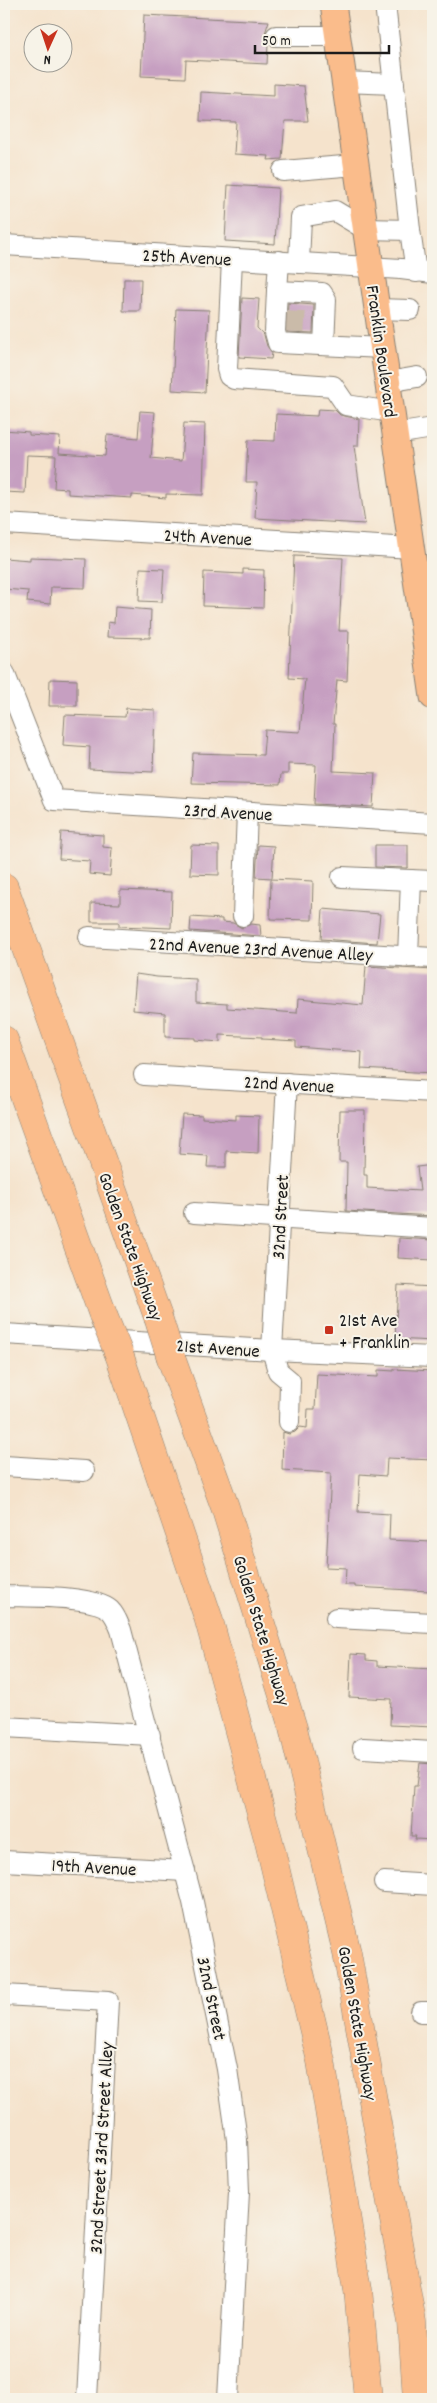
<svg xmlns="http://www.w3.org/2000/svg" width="437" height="2403" font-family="Dekko,sans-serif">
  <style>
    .building { fill: #c69fc1 }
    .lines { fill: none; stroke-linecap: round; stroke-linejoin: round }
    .minor-tunnel { stroke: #cabba9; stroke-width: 20; stroke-dasharray: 20 10; stroke-linecap: butt }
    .minor-casing { stroke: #888074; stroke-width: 22 }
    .major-casing { stroke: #888074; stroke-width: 27 }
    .highway-casing { stroke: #888074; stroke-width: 29 }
    .minor { stroke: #fff; stroke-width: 20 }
    .major { stroke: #fabc8b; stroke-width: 25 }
    .highway { stroke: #fabc8b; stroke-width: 28 }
    .highway-bridge-casing { stroke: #888074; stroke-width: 29; stroke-linecap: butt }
    .highway-bridge { stroke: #fabc8b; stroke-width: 28 }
    .poi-dot { fill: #c8321e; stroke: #f7f3e8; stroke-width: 2 }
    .labels { text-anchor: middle; stroke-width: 4; stroke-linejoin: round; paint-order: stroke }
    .street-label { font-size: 19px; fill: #1c1c1c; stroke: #f7f3e8 }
    .poi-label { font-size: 19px; fill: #1c1c1c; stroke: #f7f3e8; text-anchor: start }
  </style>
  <rect width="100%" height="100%" fill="#f7f3e8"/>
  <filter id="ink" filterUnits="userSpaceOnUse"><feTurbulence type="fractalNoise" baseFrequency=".02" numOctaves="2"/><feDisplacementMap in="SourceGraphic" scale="10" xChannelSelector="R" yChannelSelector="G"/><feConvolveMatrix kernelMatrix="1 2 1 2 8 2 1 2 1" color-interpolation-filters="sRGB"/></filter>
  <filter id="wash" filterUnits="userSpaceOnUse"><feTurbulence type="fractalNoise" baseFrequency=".0096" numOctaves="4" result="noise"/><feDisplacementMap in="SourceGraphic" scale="20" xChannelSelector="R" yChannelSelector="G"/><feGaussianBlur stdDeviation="1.12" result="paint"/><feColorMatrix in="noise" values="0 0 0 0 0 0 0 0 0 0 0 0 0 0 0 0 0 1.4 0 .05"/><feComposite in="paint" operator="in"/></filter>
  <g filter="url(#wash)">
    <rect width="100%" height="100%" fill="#f5e3cc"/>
    <g id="blocks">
      <g class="building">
        <polygon points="144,15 269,21 264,36 268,44 267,64 186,60 185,78 141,76"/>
        <polygon points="274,84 304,86 308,121 285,121 282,159 268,160 269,156 234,154 236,122 200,121 201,92 274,96"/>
        <polygon points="228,185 278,188 275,244 225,241"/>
        <polygon points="124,279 141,279 140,311 123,311"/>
        <polygon points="242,298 259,299 257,328 264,335 267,346 272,353 271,359 239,357"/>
        <polygon points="288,303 314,305 313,333 287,332"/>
        <polygon points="176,309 209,310 205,392 172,390"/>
        <polygon points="318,409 335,410 340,415 359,419 358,446 354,446 365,524 255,518 257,482 246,482 248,440 275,441 276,414 317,416"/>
        <polygon points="140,411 155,412 151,458 181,461 184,423 205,424 203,495 166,494 166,498 132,495 132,498 68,494 68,489 54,488 56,456 27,455 25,493 4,492 4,430 29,432 29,435 60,437 59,453 105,456 107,435 138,438"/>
        <polygon points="294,556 343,558 339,631 349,631 347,681 337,680 333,724 335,724 333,771 375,773 373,807 314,804 316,765 288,764 288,774 281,774 280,785 191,783 193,753 263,755 265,730 300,732 305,679 289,678"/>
        <polygon points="30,557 86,559 85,588 51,587 50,604 27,602 28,591 4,589 4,558 30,560"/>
        <polygon points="140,568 164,569 162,602 139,601"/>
        <polygon points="243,569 264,570 263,608 203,606 204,572 243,574"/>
        <polygon points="115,607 151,610 150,638 107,637 108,622 114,623"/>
        <polygon points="50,679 77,680 77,706 49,706"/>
        <polygon points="126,708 155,710 153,772 89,769 90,747 63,745 65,715 125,717"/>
        <polygon points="61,832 103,835 103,847 112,848 110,876 89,874 90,861 59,859"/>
        <polygon points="191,845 219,846 219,875 190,874"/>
        <polygon points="258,845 274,846 272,878 256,877"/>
        <polygon points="375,845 408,845 408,868 375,867"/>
        <polygon points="271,879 313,881 312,920 270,919"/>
        <polygon points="120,890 172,892 171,928 119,926 119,922 91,922 91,903 120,904"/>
        <polygon points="323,909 380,914 377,943 321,939"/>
        <polygon points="191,917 222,919 222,922 233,923 242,928 251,924 260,925 261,936 190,931"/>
        <polygon points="366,966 433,970 433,1073 361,1069 362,1052 296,1047 296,1041 262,1039 262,1037 220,1035 220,1042 195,1040 195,1038 165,1037 165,1013 133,1010 136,974 157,977 196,979 196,1002 227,1004 227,1008 297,1013 298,999 363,1005"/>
        <polygon points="340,1110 365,1110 364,1175 367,1175 367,1188 420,1191 417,1167 433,1165 433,1216 346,1211 347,1162 339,1162"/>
        <polygon points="182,1114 202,1115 202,1118 236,1120 236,1115 259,1116 258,1153 226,1151 226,1167 207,1167 208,1156 179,1154"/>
        <polygon points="399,1238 433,1240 433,1260 398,1258"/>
        <polygon points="398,1285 433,1287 433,1341 395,1339"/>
        <polygon points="394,1369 433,1371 433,1460 387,1458 386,1476 360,1474 358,1512 390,1514 389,1540 432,1542 429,1591 354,1587 354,1585 345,1585 346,1568 326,1567 331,1473 282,1470 283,1432 289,1434 295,1432 300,1427 307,1428 308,1409 315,1409 317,1374 378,1377 378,1370 394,1371"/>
        <polygon points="351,1654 366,1655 366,1660 377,1661 377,1666 433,1669 433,1727 390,1725 391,1699 349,1697"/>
        <polygon points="420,1763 433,1764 433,1840 415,1839 416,1836 411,1836 414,1786 417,1786"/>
      </g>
    </g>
  </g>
  <g filter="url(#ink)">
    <use href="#blocks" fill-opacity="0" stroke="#888074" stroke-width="1"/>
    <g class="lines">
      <polyline class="minor-tunnel" points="285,321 318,323"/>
      <defs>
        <g id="minor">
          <polyline points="385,4 410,230 416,272"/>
          <polyline points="276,36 338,36"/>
          <polyline points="344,82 394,84"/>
          <polyline points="283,171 356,165"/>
          <polyline points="4,245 401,269 433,273"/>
          <polyline points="232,259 227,369 229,376 234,379 333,386 346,405 392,412"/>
          <polyline points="279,261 277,291 322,293 326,299 324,345"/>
          <polyline points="299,263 301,217 335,211 365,229 410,230"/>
          <polyline points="277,291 275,332 278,343 383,348"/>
          <polyline points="377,309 410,310"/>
          <polyline points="388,382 417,377"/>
          <polyline points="395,434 433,428"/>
          <polyline points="4,524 412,548"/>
          <polyline points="4,672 54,800 433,823"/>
          <polyline points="342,877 433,881"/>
          <polyline points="243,916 247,812"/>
          <polyline points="89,937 433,958"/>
          <polyline points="408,956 411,880"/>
          <polyline points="144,1075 433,1092"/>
          <polyline points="287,1083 272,1350 278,1371 290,1381 289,1422"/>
          <polyline points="194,1213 433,1228"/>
          <polyline points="4,1334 272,1350 433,1357"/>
          <polyline points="4,1466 84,1471"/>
          <path d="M4 1596C28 1597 93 1595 110 1610 116 1616 118 1623 121 1630L193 1902 227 2069 237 2140 239 2192 228 2399"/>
          <polyline points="336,1618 433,1623"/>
          <polyline points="4,1727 150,1735"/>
          <polyline points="363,1748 433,1752"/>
          <polyline points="4,1861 185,1871"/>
          <polyline points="384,1882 433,1885"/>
          <polyline points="4,1995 108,2001 87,2399"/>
          <polyline points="421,2012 433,2012"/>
        </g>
        <polyline id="major" points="333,4 433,697"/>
        <g id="highway">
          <polyline points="4,887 158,1317"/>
          <polyline points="4,1040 103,1315"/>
          <polyline points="119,1354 208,1617 269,1842 321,2061 358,2289 368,2399"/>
          <polyline points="171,1358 225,1507 293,1728 347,1953 412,2322 417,2399"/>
        </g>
      </defs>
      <use href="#minor" class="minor-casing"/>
      <use href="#major" class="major-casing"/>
      <use href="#highway" class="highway-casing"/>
      <use href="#minor" class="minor"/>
      <use href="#major" class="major"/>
      <use href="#highway" class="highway"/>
      <defs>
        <g id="highway-bridge">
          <polyline points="103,1315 119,1354"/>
          <polyline points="158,1317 171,1358"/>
        </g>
      </defs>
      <use href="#highway-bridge" class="highway-bridge-casing"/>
      <use href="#highway-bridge" class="highway-bridge"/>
    </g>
  </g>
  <rect class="poi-dot" x="324" y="1325" width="10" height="10" rx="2.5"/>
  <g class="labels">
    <g class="street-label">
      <text transform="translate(187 256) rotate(3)" y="7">25th Avenue</text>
      <text transform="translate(383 351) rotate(82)" y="7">Franklin Boulevard</text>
      <text transform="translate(208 536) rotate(3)" y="7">24th Avenue</text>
      <text transform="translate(228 811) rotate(3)" y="7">23rd Avenue</text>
      <text transform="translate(261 948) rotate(3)" y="7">22nd Avenue 23rd Avenue Alley</text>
      <text transform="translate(289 1083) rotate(3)" y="7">22nd Avenue</text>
      <text transform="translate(279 1217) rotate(-87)" y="7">32nd Street</text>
      <text transform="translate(132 1246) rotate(70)" y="7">Golden State Highway</text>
      <text transform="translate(218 1347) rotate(4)" y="7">21st Avenue</text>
      <text transform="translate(263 1630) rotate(73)" y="7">Golden State Highway</text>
      <text transform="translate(94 1866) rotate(3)" y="7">19th Avenue</text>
      <text transform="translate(213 1998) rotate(78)" y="7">32nd Street</text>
      <text transform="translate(359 2023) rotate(80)" y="7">Golden State Highway</text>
      <text transform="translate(100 2148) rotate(-87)" y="7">32nd Street 33rd Street Alley</text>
    </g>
    <g class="poi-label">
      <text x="339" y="1326">21st Ave<tspan x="339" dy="22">+ Franklin</tspan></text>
    </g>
  </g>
  <rect width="437" height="2403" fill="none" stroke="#f7f3e8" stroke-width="20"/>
  <g transform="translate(48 48) rotate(183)"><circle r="24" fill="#f7f3e8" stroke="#9f9d96"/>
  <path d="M0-4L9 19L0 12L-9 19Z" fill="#c8321e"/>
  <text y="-8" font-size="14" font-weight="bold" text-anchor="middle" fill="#1c1c1c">N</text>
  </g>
  <path d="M255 45v8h134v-8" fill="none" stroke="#1c1c1c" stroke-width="2.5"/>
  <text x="262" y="45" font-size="15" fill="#1c1c1c" stroke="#f7f3e8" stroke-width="4" paint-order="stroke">50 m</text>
</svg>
